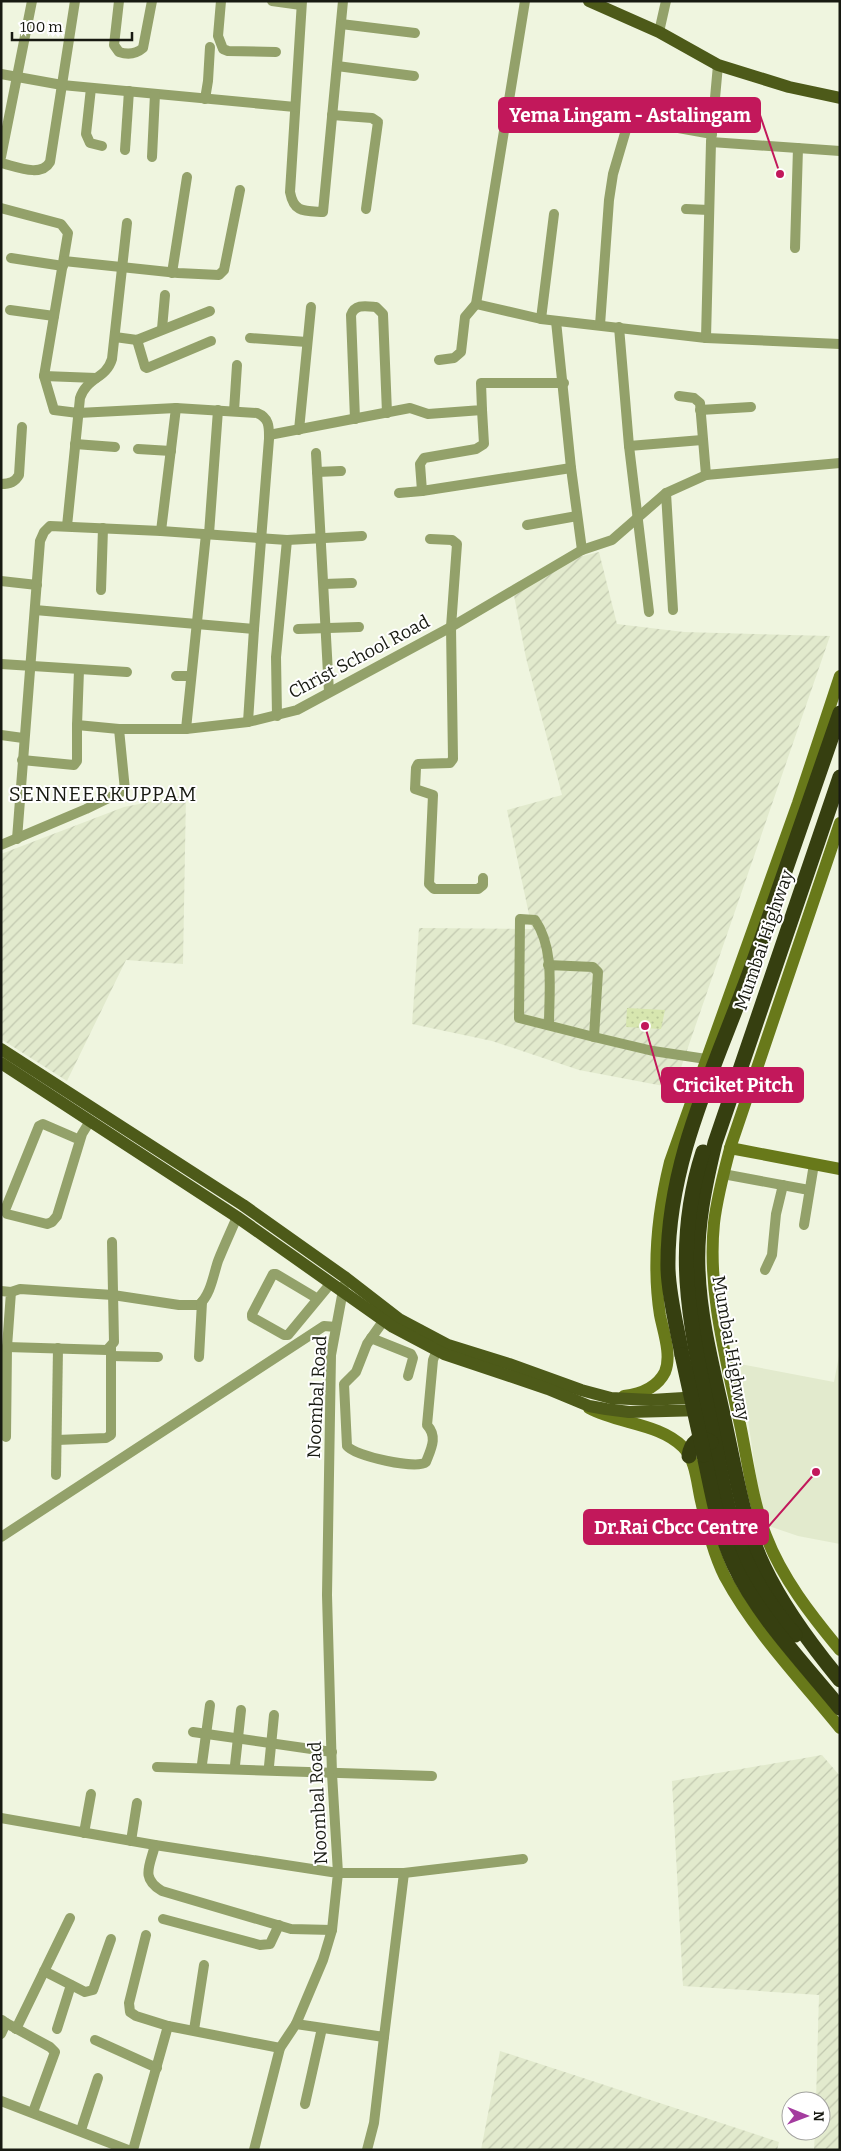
<svg xmlns="http://www.w3.org/2000/svg" width="841" height="2151" font-family="Bitter,serif">
  <style>
    .built { fill: #e2eacd }
    .industrial { fill: url(#industrial-furrows) }
    .park { fill: url(#park-dots) }
    .lines { fill: none; stroke-linecap: round; stroke-linejoin: round }
    .street { stroke: #93a16a; stroke-width: 10 }
    .secondary { stroke: #68791a; stroke-width: 12 }
    .primary { stroke: #4d5a19; stroke-width: 12 }
    .highway { stroke: #363f10; stroke-width: 15 }
    .highway-bridge { stroke: #363f10; stroke-width: 15 }
    .labels { text-anchor: middle; stroke-width: 4; stroke-linejoin: round; paint-order: stroke }
    .street-label { font-size: 18px; fill: #181a12; stroke: #fff }
    .quarter-label { font-size: 20px; letter-spacing: 1px; fill: #181a12; stroke: #fff }
    .leader { fill: none; stroke: #c2185b; stroke-width: 2 }
    .callout-dot { fill: #c2185b; stroke: #fff; stroke-width: 2 }
    .callout { fill: #c2185b; stroke: #c2185b; stroke-width: 2 }
    .callout-label { font-size: 19px; text-anchor: middle; font-weight: bold; fill: #fff }
  </style>
  <defs>
    <pattern id="industrial-furrows" width="10" height="10" patternUnits="userSpaceOnUse" patternTransform="scale(1.25)"><rect width="10" height="10" fill="#e2eacd"/><path d="M-1 1l2-2M0 10L10 0M9 11l2-2" fill="none" stroke="#c1c8af"/></pattern>
    <pattern id="park-dots" width="8" height="8" patternUnits="userSpaceOnUse" patternTransform="scale(1.25)"><rect width="8" height="8" fill="#d7e6af"/><path d="M2 2h.1M6 6h.1" fill="none" stroke="#b8c596" stroke-width="1.8" stroke-linecap="round"/></pattern>
  </defs>
  <rect width="100%" height="100%" fill="#eff5df"/>
  <polygon class="built" points="840,1351 840,1544 798,1536 763,1524 740,1364 834,1382"/>
  <g class="industrial">
    <polygon points="599,552 617,624 684,632 830,636 674,1088 579,1070 492,1041 412,1024 419,928 532,929 507,810 562,795 526,658 512,585 555,563"/>
    <polygon points="186,795 183,964 126,960 67,1081 1,1039 1,854 124,807"/>
    <polygon points="822,1755 840,1776 840,2150 814,2150 815,2131 821,2131 821,2101 816,2101 819,1995 683,1986 672,1781"/>
    <polygon points="500,2051 779,2142 777,2150 481,2150"/>
  </g>
  <polygon class="park" points="627,1008 665,1010 661,1029 626,1027"/>
  <g class="lines">
    <g class="street">
      <path d="M119 1 114 45 119 52C128 55 136 54 143 48L152 1"/>
      <polyline points="221,1 218,36 223,49 228,51 276,52"/>
      <polyline points="272,1 301,5"/>
      <path d="M302 1 290 192C294 213 304 211 323 212L343 1"/>
      <polyline points="341,24 415,33"/>
      <polyline points="659,32 666,1"/>
      <polyline points="337,66 414,76"/>
      <polyline points="1,74 62,85 295,107"/>
      <polyline points="91,88 86,134 90,143 102,146"/>
      <polyline points="205,99 208,81 210,47"/>
      <polyline points="332,115 372,118 378,122 366,209"/>
      <polyline points="656,124 712,134"/>
      <polyline points="711,142 840,151"/>
      <polyline points="125,150 129,91"/>
      <polyline points="1,157 32,1"/>
      <polyline points="152,157 155,94"/>
      <path d="M1 163C15 166 41 178 50 162L75 1"/>
      <path d="M1 208 61 224 68 233 44 376 54 410 78 413 176 408 257 413C270 418 269 428 269 439L254 629 248 722"/>
      <polyline points="686,209 709,210"/>
      <polyline points="795,248 798,148"/>
      <polyline points="11,258 63,266"/>
      <polyline points="64,261 178,273 219,275 224,270 240,190"/>
      <polyline points="172,273 187,177"/>
      <polyline points="476,304 541,319 706,338 840,344"/>
      <polyline points="10,310 54,316"/>
      <polyline points="541,319 554,214"/>
      <polyline points="556,321 571,468 582,550"/>
      <polyline points="600,325 609,200 613,174 628,123"/>
      <polyline points="619,327 629,446 649,612"/>
      <polyline points="162,329 165,295"/>
      <polyline points="115,337 137,340 210,311"/>
      <polyline points="250,338 307,342"/>
      <polyline points="706,338 711,142 718,65"/>
      <polyline points="137,340 145,367 147,368 211,341"/>
      <polyline points="439,360 454,358 461,352 465,317 476,304 525,1"/>
      <polyline points="44,376 96,378"/>
      <polyline points="679,396 694,398 700,403 706,475"/>
      <polyline points="482,410 484,444 476,449 424,458 420,464 422,491 571,468"/>
      <polyline points="700,410 751,407"/>
      <polyline points="234,411 237,365"/>
      <path d="M355 419 351 315C355 304 365 306 376 307L383 314 387 413"/>
      <polyline points="299,430 311,307"/>
      <polyline points="269,435 410,408 428,414 482,410 481,383 564,383"/>
      <polyline points="75,444 115,447"/>
      <polyline points="629,446 702,440"/>
      <polyline points="138,449 171,451"/>
      <polyline points="316,453 329,692"/>
      <polyline points="317,472 341,471"/>
      <path d="M1 484C10 484 15 482 19 475L22 427"/>
      <polyline points="399,493 422,491"/>
      <polyline points="666,493 673,610"/>
      <polyline points="527,525 577,516"/>
      <path d="M67 526 80 398C87 377 106 379 112 359L127 223"/>
      <polyline points="161,531 176,408"/>
      <polyline points="209,534 218,410"/>
      <polyline points="430,539 452,540 457,544 451,627 453,759 450,763 418,764 416,768 415,789 433,795 429,884 434,889 478,889 483,885 483,878"/>
      <polyline points="1,581 37,585"/>
      <polyline points="324,584 352,583"/>
      <polyline points="101,590 103,528"/>
      <polyline points="35,610 254,629"/>
      <polyline points="298,629 359,627"/>
      <polyline points="1,664 127,672"/>
      <polyline points="79,670 77,725 119,729"/>
      <polyline points="176,676 190,676"/>
      <polyline points="277,716 276,657 287,540"/>
      <polyline points="186,729 206,534"/>
      <polyline points="1,735 23,738"/>
      <polyline points="22,760 74,765 77,761 77,725"/>
      <polyline points="17,839 40,541 44,532 50,526 161,531 287,540 362,536"/>
      <polyline points="1,845 86,809 125,790 119,729 186,729 248,722 297,710 451,627 582,550 612,540 666,493 706,475 840,463"/>
      <polyline points="548,965 593,967 598,972 594,1037 653,1051 706,1059"/>
      <path d="M549 1025C549 991 555 949 535 920L520 919 519 1018 594 1037"/>
      <polyline points="80,1140 43,1124 39,1126 5,1210 7,1214 47,1224 52,1222 57,1216 82,1134 90,1121"/>
      <polyline points="723,1174 809,1190"/>
      <polyline points="804,1225 814,1164"/>
      <polyline points="765,1270 772,1255 776,1214 783,1185"/>
      <polyline points="1,1291 11,1292 7,1347 6,1437"/>
      <path d="M11 1292 20 1289 113 1295 179 1305H199C211 1294 213 1276 218 1261 224 1246 231 1231 237 1217"/>
      <polyline points="318,1299 276,1274 273,1274 252,1314 252,1317 284,1335 288,1335 331,1283"/>
      <path d="M384 1320 367 1344 356 1372 344 1384 347 1446C355 1456 417 1470 426 1462 431 1449 438 1437 427 1425L433 1360 437 1350"/>
      <polyline points="371,1338 411,1354 413,1358 408,1376"/>
      <polyline points="7,1347 107,1350 114,1342 112,1242"/>
      <polyline points="111,1356 158,1357"/>
      <polyline points="199,1357 202,1302"/>
      <polyline points="57,1440 106,1438 111,1435 111,1347"/>
      <polyline points="56,1475 58,1348"/>
      <polyline points="1,1537 324,1326 336,1327"/>
      <polyline points="193,1732 332,1752"/>
      <polyline points="202,1764 210,1705"/>
      <polyline points="235,1765 241,1710"/>
      <polyline points="269,1766 274,1715"/>
      <polyline points="157,1767 432,1776"/>
      <polyline points="1,1818 155,1845 338,1873 332,1930 323,1960 296,2024"/>
      <polyline points="84,1833 91,1794"/>
      <polyline points="131,1841 137,1803"/>
      <path d="M155 1845C150 1866 140 1878 162 1891L291 1929 332 1930"/>
      <polyline points="404,1873 523,1859"/>
      <polyline points="163,1919 260,1945 270,1944 279,1925"/>
      <polyline points="146,1935 129,2003 130,2012 136,2016 168,2026 280,2048"/>
      <polyline points="44,1971 85,1992 93,1990 111,1939"/>
      <polyline points="6,2023 50,2047 55,2052 33,2112"/>
      <polyline points="16,2029 70,1918"/>
      <polyline points="57,2029 71,1985"/>
      <polyline points="194,2030 204,1965"/>
      <polyline points="1,2034 6,2023 2,2020"/>
      <polyline points="95,2040 157,2068"/>
      <polyline points="1,2101 128,2150"/>
      <polyline points="305,2104 322,2028"/>
      <polyline points="81,2130 98,2078"/>
      <polyline points="133,2150 168,2026"/>
      <polyline points="254,2150 280,2048 296,2024 384,2037 404,1873 338,1873 332,1774 327,1595 331,1355 344,1285"/>
      <polyline points="367,2150 374,2123 384,2037"/>
    </g>
    <g class="secondary">
      <path d="M840 823 731 1145C724 1171 717 1197 714 1223 707 1292 727 1362 741 1429 748 1464 753 1502 766 1536 782 1578 811 1615 840 1650"/>
      <polyline points="730,1148 840,1169"/>
      <path d="M624 1396C641 1394 657 1388 665 1372 672 1355 663 1331 660 1315 652 1264 658 1211 670 1162L798 803 840 676"/>
      <path d="M589 1408C618 1424 659 1423 683 1447 696 1460 697 1484 701 1501 707 1526 713 1553 725 1577 754 1631 801 1680 840 1728"/>
    </g>
    <g class="primary">
      <polyline points="589,1 659,32 718,65 789,87 840,98"/>
      <polyline points="1,1049 243,1205 346,1278 399,1319 448,1345 509,1364 581,1390 611,1398 651,1400 700,1397"/>
      <polyline points="1,1063 237,1217 393,1327 444,1354 548,1389 589,1406 606,1409 629,1412 703,1410"/>
    </g>
    <g class="highway">
      <path d="M840 777 715 1143C705 1185 696 1227 698 1270 700 1325 716 1380 727 1433 737 1479 744 1525 764 1567 783 1607 812 1646 840 1680"/>
      <path d="M703 1152C672 1247 690 1325 710 1420 720 1465 726 1513 744 1556 756 1584 775 1612 795 1635"/>
      <path d="M682 1355C677 1327 669 1298 668 1269 666 1157 721 1056 757 952 785 873 812 793 840 713"/>
      <path d="M704 1455C712 1491 718 1530 734 1565 757 1615 805 1665 840 1708"/>
      <path d="M689 1456C691 1443 698 1435 711 1442"/>
    </g>
    <polyline class="highway-bridge" points="682,1355 704,1455"/>
  </g>
  <g class="labels">
    <g class="street-label">
      <text transform="translate(359 657) rotate(-28)" y="6">Christ School Road</text>
      <text transform="translate(764 940) rotate(-71)" y="6">Mumbai Highway</text>
      <text transform="translate(731 1348) rotate(80)" y="6">Mumbai Highway</text>
      <text transform="translate(317 1397) rotate(-87)" y="6">Noombal Road</text>
      <text transform="translate(318 1803) rotate(-93)" y="6">Noombal Road</text>
    </g>
    <g class="quarter-label">
      <text x="103" y="801">SENNEERKUPPAM</text>
    </g>
  </g>
  <path class="leader" d="M780 174L760 115M645 1026L662 1085M816 1472L768 1527"/>
  <g class="callout-dot">
    <circle cx="780" cy="174" r="5"/>
    <circle cx="645" cy="1026" r="5"/>
    <circle cx="816" cy="1472" r="5"/>
  </g>
  <g class="callout">
    <rect x="499" y="98" width="261" height="34" rx="5"/>
    <rect x="662" y="1068" width="141" height="34" rx="5"/>
    <rect x="584" y="1510" width="184" height="34" rx="5"/>
  </g>
  <g class="callout-label">
    <text x="630" y="122">Yema Lingam - Astalingam</text>
    <text x="733" y="1092">Criciket Pitch</text>
    <text x="676" y="1534">Dr.Rai Cbcc Centre</text>
  </g>
  <rect width="841" height="2151" fill="none" stroke="#181a12" stroke-width="5"/>
  <g transform="translate(806 2116) rotate(91)"><circle r="24" fill="#ffffff" stroke="#a3a3a0"/>
  <path d="M0-4L9 19L0 12L-9 19Z" fill="#a43c9f"/>
  <text y="-8" font-size="14" font-weight="bold" text-anchor="middle" fill="#181a12">N</text>
  </g>
  <path d="M12 32v8h120v-8" fill="none" stroke="#181a12" stroke-width="2.5"/>
  <text x="20" y="32" font-size="15" fill="#181a12" stroke="#ffffff" stroke-width="4" paint-order="stroke">100 m</text>
</svg>
